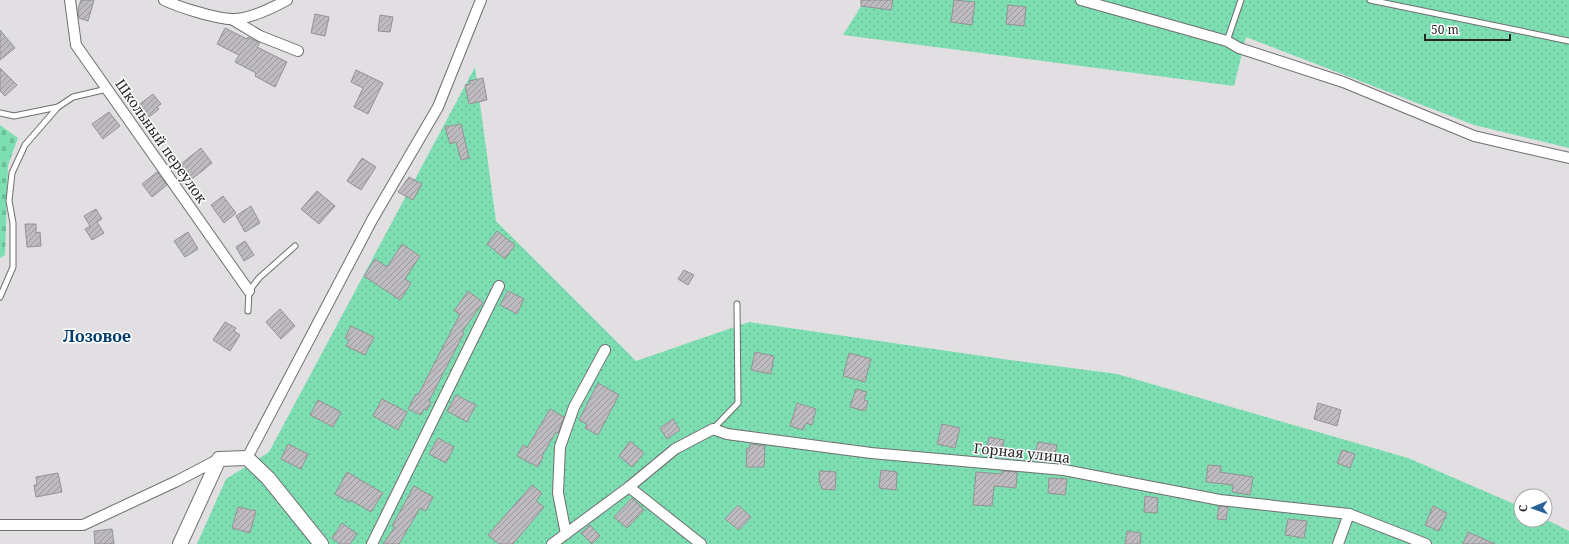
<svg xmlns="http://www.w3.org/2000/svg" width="1569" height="544" font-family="'Noto Serif',serif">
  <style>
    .cemetery { fill: url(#cemetery-stones) }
    .garden { fill: url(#garden-dots) }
    .building { fill: url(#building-hatch); stroke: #949295 }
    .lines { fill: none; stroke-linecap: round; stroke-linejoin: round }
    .lane-casing { stroke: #706e71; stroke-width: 7 }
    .street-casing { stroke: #706e71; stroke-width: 12 }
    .secondary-casing { stroke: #706e71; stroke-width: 16 }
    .lane { stroke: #fff; stroke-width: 5 }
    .street { stroke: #fff; stroke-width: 10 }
    .secondary { stroke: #fff; stroke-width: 14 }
    .labels { text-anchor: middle; stroke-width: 3; stroke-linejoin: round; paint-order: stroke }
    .street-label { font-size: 14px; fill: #272627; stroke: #fff }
    .quarter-label { font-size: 16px; font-weight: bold; fill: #013b6b; stroke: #fff }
  </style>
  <defs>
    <pattern id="cemetery-stones" width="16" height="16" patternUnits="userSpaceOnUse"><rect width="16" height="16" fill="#7cdeb1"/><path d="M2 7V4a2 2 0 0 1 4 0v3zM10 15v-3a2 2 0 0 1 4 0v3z" fill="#6bbe98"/></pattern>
    <pattern id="garden-dots" width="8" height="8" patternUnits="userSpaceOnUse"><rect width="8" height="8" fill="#7cdeb1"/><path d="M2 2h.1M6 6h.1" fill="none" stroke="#6bbe98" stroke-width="1.8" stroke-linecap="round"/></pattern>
    <pattern id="building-hatch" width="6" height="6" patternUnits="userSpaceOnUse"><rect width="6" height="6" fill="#bdbbbf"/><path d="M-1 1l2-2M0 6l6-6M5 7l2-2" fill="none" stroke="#9a989b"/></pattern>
  </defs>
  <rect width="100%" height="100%" fill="#e1dfe2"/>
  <polygon class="cemetery" points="0,125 18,138 8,165 5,255 0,258"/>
  <g class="garden">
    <polygon points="865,0 1569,0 1569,148 1474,125 1246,37 1234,86 843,35"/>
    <polygon points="475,67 496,221 636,361 749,322 1010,360 1117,374 1408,458 1521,507 1521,520 1545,519 1569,531 1569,544 197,544 226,479 269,452"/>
  </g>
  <g class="building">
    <polygon points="81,0 94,0 88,21 79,18 78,9"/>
    <polygon points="861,0 893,0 891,10 861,6"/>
    <polygon points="954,0 975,2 972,25 951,22"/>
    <polygon points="1008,5 1026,7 1024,26 1006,24"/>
    <polygon points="315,14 329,17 325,36 311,33"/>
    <polygon points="380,15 393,17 390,32 378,31"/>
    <polygon points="225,28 247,39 248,37 260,43 257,47 287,62 275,87 255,76 256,73 235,62 239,55 217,44"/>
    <polygon points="0,30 15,48 0,60"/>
    <polygon points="0,68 17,85 5,96 0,91"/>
    <polygon points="356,70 383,83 368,114 354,107 363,88 351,82"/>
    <polygon points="483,78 487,100 469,104 465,85 470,84 469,81"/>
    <polygon points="153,94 161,104 157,107 159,109 144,121 135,108"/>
    <polygon points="109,112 120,126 103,139 92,124"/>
    <polygon points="461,124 469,158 461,160 456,142 450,144 445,127"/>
    <polygon points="201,148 212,163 192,179 181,164"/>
    <polygon points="362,158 376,167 361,190 347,181"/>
    <polygon points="157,172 167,185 152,197 142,184"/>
    <polygon points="409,177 422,184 413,200 398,192"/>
    <polygon points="317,191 335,206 319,224 301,209"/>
    <polygon points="223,196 236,213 224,223 211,205"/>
    <polygon points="251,206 260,223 245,232 236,216"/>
    <polygon points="96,209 102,219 97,222 104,233 92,240 85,229 90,226 84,216"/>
    <polygon points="25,224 36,224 36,233 40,232 41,246 27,247"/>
    <polygon points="497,231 515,245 505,259 487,244"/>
    <polygon points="188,232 198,249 185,257 174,241"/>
    <polygon points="245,241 254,255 244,261 236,247"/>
    <polygon points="402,244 420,256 405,279 411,283 400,300 364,276 375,259 387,267"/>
    <polygon points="684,270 694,275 688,285 678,279"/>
    <polygon points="468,291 483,302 462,332 464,333 429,401 431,402 427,410 424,409 421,415 408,409 416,394 418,395 460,314 454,311"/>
    <polygon points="508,291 524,299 517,314 500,305"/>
    <polygon points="280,309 295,326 281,339 266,322"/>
    <polygon points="225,322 236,328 234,331 240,335 230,351 213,340"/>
    <polygon points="351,326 374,337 365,355 346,346 349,340 345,338"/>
    <polygon points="755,352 774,356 771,374 751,370"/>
    <polygon points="849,353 871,359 865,382 843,376"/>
    <polygon points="598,383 619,395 598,435 585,428 587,424 579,420"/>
    <polygon points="856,389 867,392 864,400 868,401 865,411 850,407"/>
    <polygon points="456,395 476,405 467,422 447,411"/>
    <polygon points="382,399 407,412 398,430 373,416"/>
    <polygon points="318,400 341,412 333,427 310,415"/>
    <polygon points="797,403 816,409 812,425 806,423 803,430 790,426"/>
    <polygon points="1318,403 1341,410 1337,426 1314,419"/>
    <polygon points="550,409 564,417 558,433 556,432 542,456 543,457 538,467 517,456 523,445 527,448"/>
    <polygon points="673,419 680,430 667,439 660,428"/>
    <polygon points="942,424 960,428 955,448 937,444"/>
    <polygon points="989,437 1004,440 1001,456 986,453"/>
    <polygon points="438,438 454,447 446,463 429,454"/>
    <polygon points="630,441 644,453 632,467 619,456"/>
    <polygon points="1038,442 1057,445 1054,459 1035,455"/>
    <polygon points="288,444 308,454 301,469 281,459"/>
    <polygon points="750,444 765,446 764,467 746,467 747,448 750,448"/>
    <polygon points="1342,450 1355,454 1350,468 1337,463"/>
    <polygon points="1208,465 1221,466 1220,472 1253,477 1250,495 1232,492 1233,485 1206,482"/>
    <polygon points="881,470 897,472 896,490 879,488"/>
    <polygon points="820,471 836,472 835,490 822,489 819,480"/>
    <polygon points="1002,471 1017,472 1016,488 994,486 992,506 973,505 976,472 1002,474"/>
    <polygon points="347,472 383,493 371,512 350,500 349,502 335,494"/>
    <polygon points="58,473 62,492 36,497 34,485 37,485 36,477"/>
    <polygon points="1049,478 1067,479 1065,495 1048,493"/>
    <polygon points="532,485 542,493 536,501 544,507 513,544 499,544 488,535"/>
    <polygon points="414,486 433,497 426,511 420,508 399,544 383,544 395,527 392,526"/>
    <polygon points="1145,496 1158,498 1157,513 1144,512"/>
    <polygon points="632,498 644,510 627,528 614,517"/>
    <polygon points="738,505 751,517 739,530 725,519"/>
    <polygon points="1219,506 1228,507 1226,520 1217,519"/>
    <polygon points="1433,506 1447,513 1439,531 1425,525"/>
    <polygon points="238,507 256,511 250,533 232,528"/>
    <polygon points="1288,519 1307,521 1304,538 1285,535"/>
    <polygon points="342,523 357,534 350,544 340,544 332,538"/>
    <polygon points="590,525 600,536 592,544 581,533"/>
    <polygon points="112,529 114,544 95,544 94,531"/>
    <polygon points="1127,531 1141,533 1140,544 1125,544"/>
    <polygon points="1468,532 1495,544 1463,544"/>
  </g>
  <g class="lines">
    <defs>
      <g id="lane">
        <polyline points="1370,0 1569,41"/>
        <polyline points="1227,41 1241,0"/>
        <polyline points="0,113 14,116 58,107"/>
        <polyline points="0,297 13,267 13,223 9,201 12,173 25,145 58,107 73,97 107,89"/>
        <polyline points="248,311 249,291 259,278 295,246"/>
        <polyline points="713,429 738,403 737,304"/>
      </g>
      <g id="street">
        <polyline points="70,0 76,45 249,291"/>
        <path d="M164 0C178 7 217 19 232 19 248 20 274 7 287 0"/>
        <polyline points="1081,0 1227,41 1239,48 1343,82 1474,136 1569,158"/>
        <polyline points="233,20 260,36 298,51"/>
        <polyline points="247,458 372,220 438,107 481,0"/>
        <polyline points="629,487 701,544"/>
        <polyline points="0,525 83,525 177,481 219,459"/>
        <polyline points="566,534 558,493 560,447 574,407 605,350"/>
        <polyline points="372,544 499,286"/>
        <polyline points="552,544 629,487 675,449 713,429 727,434 871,453 1064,470 1220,500 1349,514 1426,544"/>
        <polyline points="1338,544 1349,514"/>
      </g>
      <polyline id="secondary" points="180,544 219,459 247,458 268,478 321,544"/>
    </defs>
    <use href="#lane" class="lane-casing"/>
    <use href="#street" class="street-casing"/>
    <use href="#secondary" class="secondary-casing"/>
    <use href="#lane" class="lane"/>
    <use href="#street" class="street"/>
    <use href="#secondary" class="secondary"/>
  </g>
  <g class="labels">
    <g class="street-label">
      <text transform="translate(161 141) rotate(55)" y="5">Школьный переулок</text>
      <text transform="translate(1022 453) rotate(6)" y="5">Горная улица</text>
    </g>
    <g class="quarter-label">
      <text x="97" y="342">Лозовое</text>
    </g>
  </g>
  <g transform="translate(1533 508) rotate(268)"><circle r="19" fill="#ffffff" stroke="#a9a8a9"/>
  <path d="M0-3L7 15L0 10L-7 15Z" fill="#296199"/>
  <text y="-6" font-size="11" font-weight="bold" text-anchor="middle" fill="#272627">С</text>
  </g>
  <path d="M1425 34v6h85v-6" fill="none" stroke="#272627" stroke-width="2"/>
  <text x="1431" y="34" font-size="12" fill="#272627" stroke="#ffffff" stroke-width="3" paint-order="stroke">50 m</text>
</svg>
